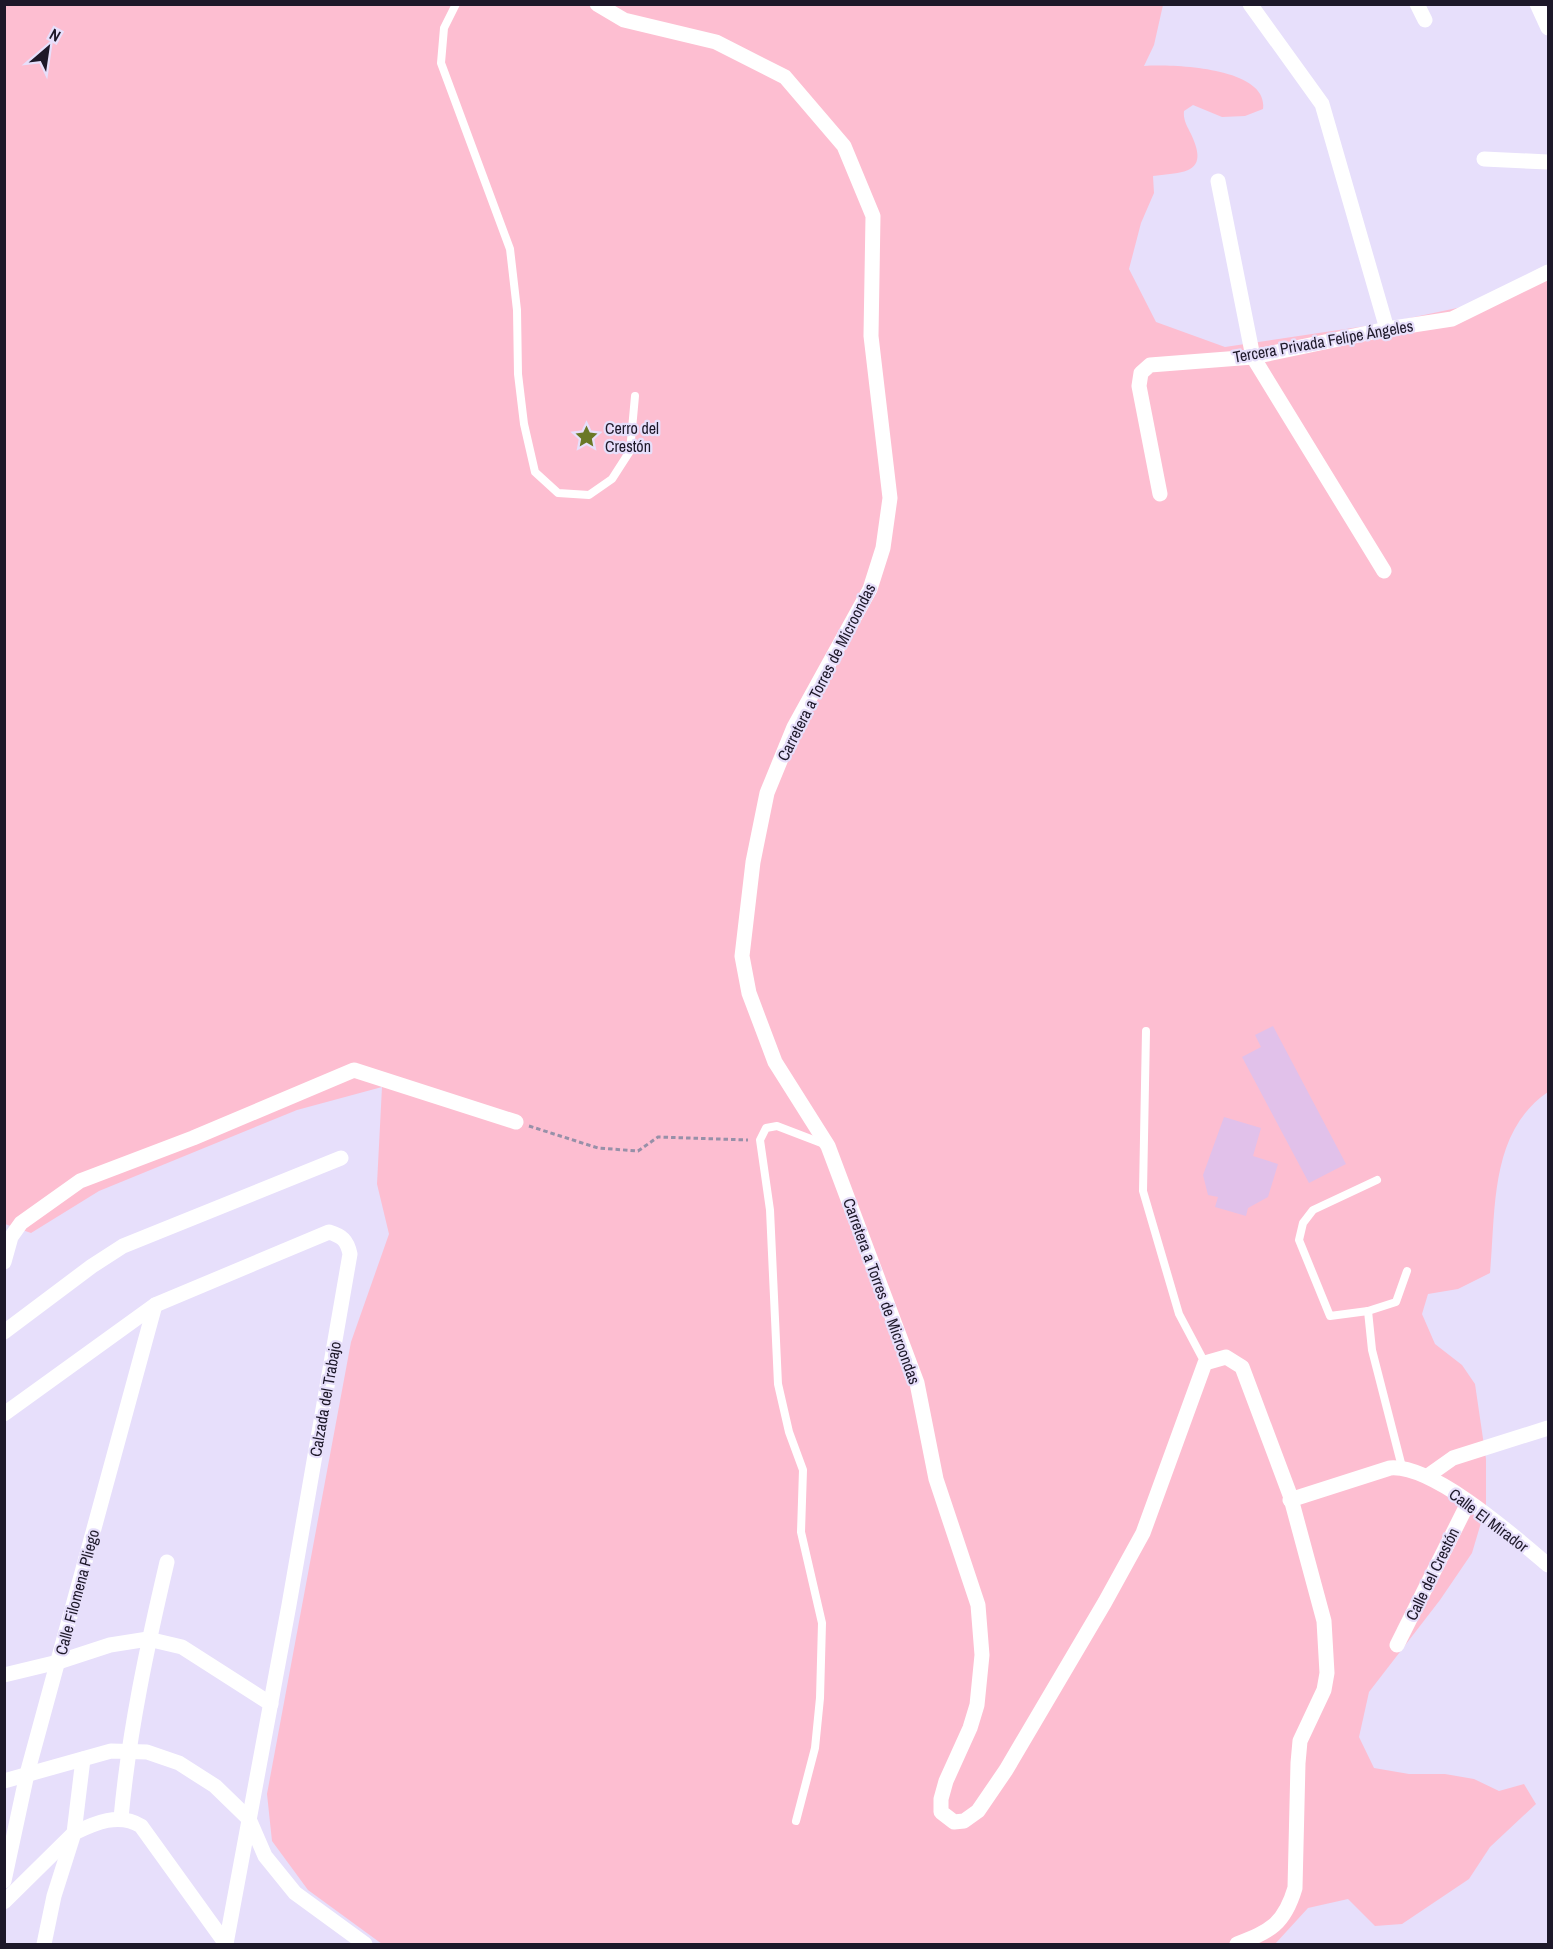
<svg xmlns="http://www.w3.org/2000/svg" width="1553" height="1949" font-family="'Archivo Narrow',sans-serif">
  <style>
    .green { fill: #fdbed1 }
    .building { fill: #e1c1ea }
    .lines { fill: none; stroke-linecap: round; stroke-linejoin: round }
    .path { stroke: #9790a8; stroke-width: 3; stroke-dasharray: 4.5 3; stroke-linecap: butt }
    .lane { stroke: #fff; stroke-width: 8 }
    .street { stroke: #fff; stroke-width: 15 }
    .labels { text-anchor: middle; stroke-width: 4.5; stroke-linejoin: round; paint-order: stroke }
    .street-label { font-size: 16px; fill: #1d1829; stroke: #e7dffb }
    .poi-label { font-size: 16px; fill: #1d1829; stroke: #e7dffb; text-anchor: start }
  </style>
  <rect width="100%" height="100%" fill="#e7dffb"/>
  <path class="green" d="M4 5H1163L1154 45 1144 66C1171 64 1269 67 1263 109L1245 116 1222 117 1193 105 1184 111C1183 120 1187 126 1191 134 1210 174 1184 172 1153 176L1154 193 1141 223 1129 269 1156 322 1225 347 1386 323 1476 304 1548 277V1092C1489 1132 1496 1211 1490 1273L1458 1289 1428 1294 1422 1314 1435 1344 1462 1365 1475 1384 1486 1459V1506L1472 1553 1440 1600 1369 1692 1359 1737 1374 1768 1409 1774H1445L1474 1779 1499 1791 1524 1784 1536 1804 1490 1847 1469 1879 1402 1924 1375 1926 1348 1899 1308 1908 1275 1944H382L308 1890 272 1841 267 1794 351 1342 389 1234 377 1184 382 1087 297 1110 99 1191 31 1233 5 1224Z"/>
  <g class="building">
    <polygon points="1273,1026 1346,1164 1309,1183 1242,1057 1261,1047 1255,1035"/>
    <polygon points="1224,1117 1261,1128 1253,1156 1278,1164 1268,1197 1248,1208 1246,1216 1215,1207 1218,1197 1208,1195 1203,1175"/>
  </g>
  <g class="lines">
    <polyline class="path" points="529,1126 598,1148 638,1151 658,1137 748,1140"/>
    <g class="lane">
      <polyline points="456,4 444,28 441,63 510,249 517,310 518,374 524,424 535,472 558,493 589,495 612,479 630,451 635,396"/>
      <polyline points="1146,1031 1143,1191 1179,1314 1205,1363"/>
      <polyline points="1377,1180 1313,1210 1303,1223 1299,1240 1330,1316 1368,1311 1396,1302 1407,1271"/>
      <polyline points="1368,1311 1372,1350 1402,1467"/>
      <polyline points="796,1821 815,1748 820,1698 822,1623 801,1532 803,1470 789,1432 778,1384 770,1210 760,1140 766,1128 777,1126 824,1144"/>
    </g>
    <g class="street">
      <path d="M597 4 624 20 716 42 785 77 844 146 873 216 871 336 890 498 883 548 870 589 794 727 767 793 753 862 742 956 749 993 775 1062 828 1146 917 1383 936 1479 978 1605 982 1655 977 1705 970 1728 946 1781 941 1799V1812L954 1822 964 1821 978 1811 1006 1770 1105 1602 1143 1533 1205 1363 1226 1357 1242 1367 1290 1495 1324 1621 1327 1673 1324 1690 1300 1741 1298 1763 1295 1888C1284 1925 1270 1931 1237 1944"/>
      <polyline points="1250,4 1322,104 1387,329"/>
      <polyline points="1417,4 1425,20"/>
      <polyline points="1537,4 1548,28"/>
      <polyline points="1484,159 1548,162"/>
      <polyline points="1218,181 1253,357 1384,571"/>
      <polyline points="1160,494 1139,386 1141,373 1150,365 1253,357 1387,329 1452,319 1548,272"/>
      <polyline points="4,1262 11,1237 21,1223 80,1181 193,1138 354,1070 516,1122"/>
      <polyline points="4,1332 92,1266 123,1246 341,1158"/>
      <path d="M4 1414 155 1305 329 1232C342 1236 347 1240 350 1254L289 1605 226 1944"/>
      <polyline points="1429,1475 1453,1458 1548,1428"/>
      <path d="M1290 1500 1390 1468C1433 1464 1515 1537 1548 1565"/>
      <polyline points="1397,1645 1468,1503"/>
      <polyline points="4,1675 58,1662 110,1645 148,1639 182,1647 271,1704"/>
      <polyline points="4,1781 111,1751 147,1752 179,1763 215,1786 249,1819 265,1856 295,1893 365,1944"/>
      <path d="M121 1818C129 1731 147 1647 167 1562"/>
      <polyline points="4,1881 27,1774 155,1305"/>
      <path d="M4 1902 74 1833C95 1823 119 1812 141 1826L226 1944"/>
      <polyline points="44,1944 54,1896 74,1833 83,1759"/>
    </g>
  </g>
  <defs>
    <symbol id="sight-bare" viewBox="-9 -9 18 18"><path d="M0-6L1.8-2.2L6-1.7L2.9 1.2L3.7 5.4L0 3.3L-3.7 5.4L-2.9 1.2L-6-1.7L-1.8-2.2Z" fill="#6a7826" stroke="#e7dffb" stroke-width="2.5" paint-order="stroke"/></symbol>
  </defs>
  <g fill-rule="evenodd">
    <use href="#sight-bare" x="570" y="420" width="33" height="33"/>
  </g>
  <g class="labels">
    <g class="street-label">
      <text transform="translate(1323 341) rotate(-10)" y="6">Tercera Privada Felipe Ángeles</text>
      <text transform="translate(826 672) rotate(-63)" y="6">Carretera a Torres de Microondas</text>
      <text transform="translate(882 1291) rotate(70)" y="6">Carretera a Torres de Microondas</text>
      <text transform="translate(325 1399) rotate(-80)" y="6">Calzada del Trabajo</text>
      <text transform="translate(1489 1520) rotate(37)" y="6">Calle El Mirador</text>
      <text transform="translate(1432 1574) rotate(-64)" y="6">Calle del Crestón</text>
      <text transform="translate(77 1592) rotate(-75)" y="6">Calle Filomena Pliego</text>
    </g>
    <g class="poi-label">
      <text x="605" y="434">Cerro del<tspan x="605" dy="18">Crestón</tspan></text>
    </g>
  </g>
  <rect width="1553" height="1949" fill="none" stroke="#1d1829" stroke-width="12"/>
  <g transform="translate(48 48) rotate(29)" stroke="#e7dffb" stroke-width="4.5" paint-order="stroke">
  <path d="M0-4.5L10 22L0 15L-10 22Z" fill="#1d1829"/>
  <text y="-9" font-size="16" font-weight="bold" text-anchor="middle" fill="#1d1829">N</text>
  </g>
</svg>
